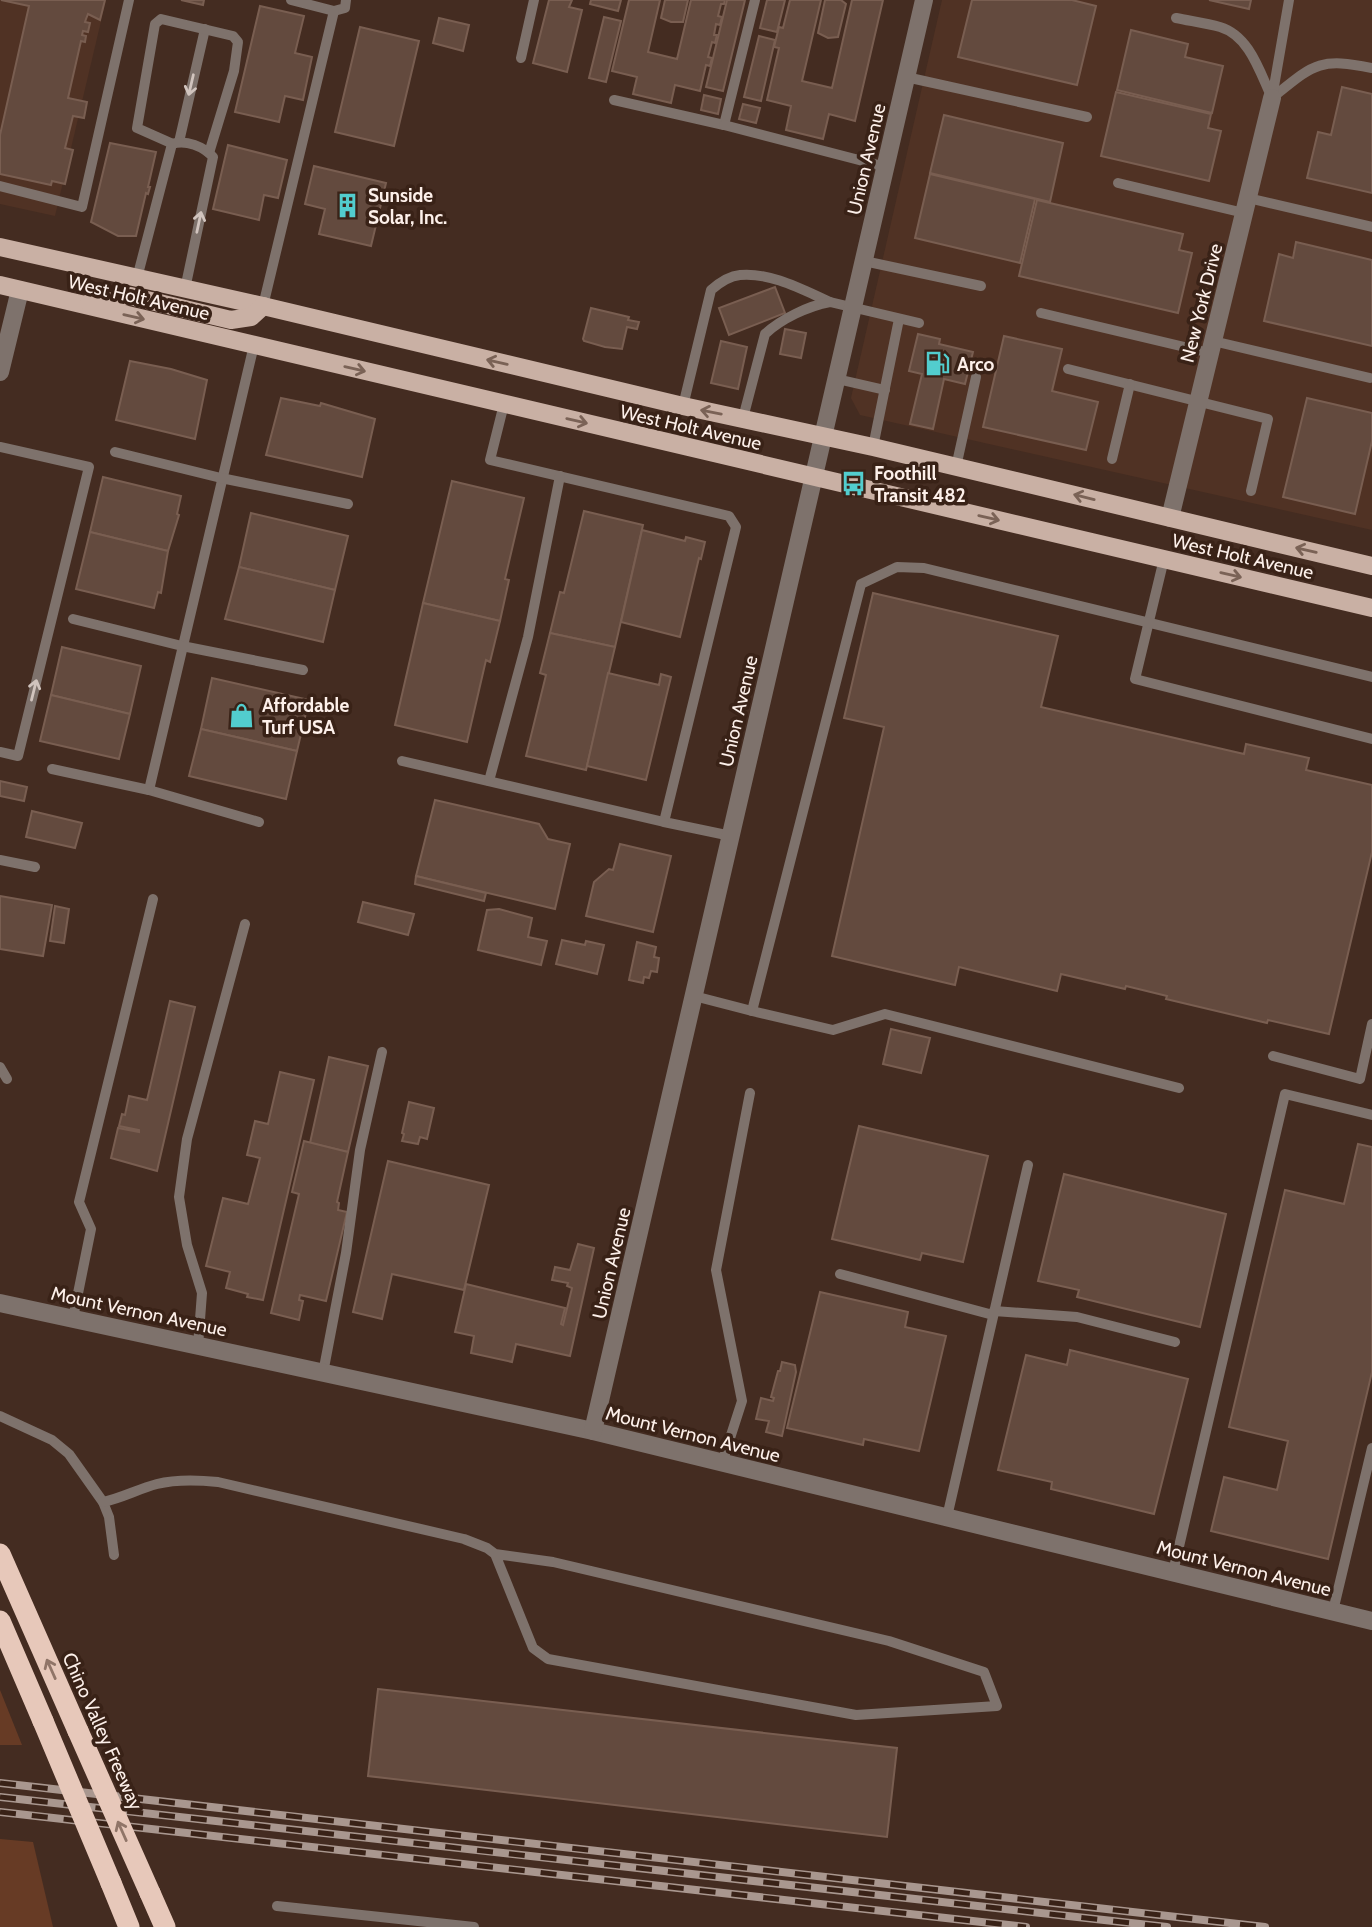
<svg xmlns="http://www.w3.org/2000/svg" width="1372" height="1927" font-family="Cabin,sans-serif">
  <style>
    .built { fill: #503224 }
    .green { fill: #673b25 }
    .building { fill: #634a3e; stroke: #795e51; stroke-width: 2 }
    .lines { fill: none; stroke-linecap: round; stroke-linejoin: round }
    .lane { stroke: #7e726c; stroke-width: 10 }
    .street { stroke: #7e726c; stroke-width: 18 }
    .primary { stroke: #c9b0a4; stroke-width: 18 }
    .highway { stroke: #e7c8ba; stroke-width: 21 }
    .rail-casing { stroke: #a9978f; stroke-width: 8 }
    .rail { stroke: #392217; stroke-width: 5; stroke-dasharray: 16; stroke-linecap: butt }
    .highway-bridge { stroke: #e7c8ba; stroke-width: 21 }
    .oneway { stroke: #d1c4be }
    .oneway2 { stroke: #7a6256 }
    .oneway3 { stroke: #907568 }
    .labels { text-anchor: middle; stroke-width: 7; stroke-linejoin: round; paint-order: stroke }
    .street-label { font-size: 19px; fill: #fdf0ea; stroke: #392217 }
    .poi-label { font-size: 19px; font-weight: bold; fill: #fdf0ea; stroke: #392217; text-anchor: start }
  </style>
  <rect width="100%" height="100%" fill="#442c21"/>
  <g class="built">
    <polygon points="0,0 106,0 55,216 0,204"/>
    <polygon points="942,0 1372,0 1372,530 860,415 851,398"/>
  </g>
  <g class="green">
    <polygon points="0,1690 22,1745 0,1745"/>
    <polygon points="0,1839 33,1842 53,1927 0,1927"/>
  </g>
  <g class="building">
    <polygon points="1,0 105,0 100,20 88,14 86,19 85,22 90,23 88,32 83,31 82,35 86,36 85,42 81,41 68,98 87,102 84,118 73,116 65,148 73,150 65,184 52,181 51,185 0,174 0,135 29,6"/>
    <polygon points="181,0 204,0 203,5"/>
    <polygon points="549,0 572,0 569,7 582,10 567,72 533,63"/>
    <polygon points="591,0 621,0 618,11 590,4"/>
    <polygon points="629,0 660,0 648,52 677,59 691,0 725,0 724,4 721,4 718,16 722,17 720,25 716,24 714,35 717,35 715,43 712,42 708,57 712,58 710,66 706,65 700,91 675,85 671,103 633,94 637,77 612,71"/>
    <polygon points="665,0 688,0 683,22 671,22 661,18"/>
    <polygon points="727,0 745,0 723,91 706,87"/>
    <polygon points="767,0 785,0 777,32 760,28"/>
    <polygon points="790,0 821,0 802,81 832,88 852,0 883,0 855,121 829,114 823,139 786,130 791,106 767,100 779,48 774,47 779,27 783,28"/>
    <polygon points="825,0 841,0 846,4 838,37 828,38 818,33"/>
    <polygon points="972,0 1072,0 1096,6 1077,85 958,57"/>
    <polygon points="1209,0 1251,0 1249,9"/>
    <polygon points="260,6 304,16 295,53 312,57 303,100 285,96 279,122 235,112"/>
    <polygon points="604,17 621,21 606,82 589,78"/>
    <polygon points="439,18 469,25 463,51 433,43"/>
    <polygon points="360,27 419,41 394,146 335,132"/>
    <polygon points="1131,30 1188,44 1185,57 1223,66 1212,113 1117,90"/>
    <polygon points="759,36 775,40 761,101 744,97"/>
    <polygon points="1342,87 1372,94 1372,193 1307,178 1318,132 1331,135"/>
    <polygon points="1116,92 1211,114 1208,128 1221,131 1209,181 1101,156"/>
    <polygon points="704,95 721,99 718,114 701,110"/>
    <polygon points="743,104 760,108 756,123 739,119"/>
    <polygon points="944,115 1063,143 1050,202 930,173"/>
    <polygon points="110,143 156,152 148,187 150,187 148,194 146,193 136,236 118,236 91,222"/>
    <polygon points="228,145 287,160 278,198 264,195 259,220 213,209"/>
    <polygon points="314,166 386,183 371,246 319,234 325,209 305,204"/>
    <polygon points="930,174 1035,199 1020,263 915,238"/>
    <polygon points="1037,200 1183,234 1179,250 1192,253 1178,313 1019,276"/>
    <polygon points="1296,242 1372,260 1372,346 1264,321 1279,254 1293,258"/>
    <polygon points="775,287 785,313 729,335 719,308"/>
    <polygon points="591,308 629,317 628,320 639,322 637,329 627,327 622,349 605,347 584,341 583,339"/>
    <polygon points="785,329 806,333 801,358 780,354"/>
    <polygon points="918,334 940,339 939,344 973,352 965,384 944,379 933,429 910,424 922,374 909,371"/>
    <polygon points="1004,336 1062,349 1052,391 1098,402 1086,450 983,427"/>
    <polygon points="721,341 747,347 738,389 711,383"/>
    <polygon points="130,361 171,369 207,380 195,439 116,420"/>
    <polygon points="281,398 320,406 321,403 375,419 362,477 266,455"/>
    <polygon points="1307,398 1372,413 1372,441 1355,514 1283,497"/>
    <polygon points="103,477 181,496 177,514 179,515 168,551 90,532"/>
    <polygon points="452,481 524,498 505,579 509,580 500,621 423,603"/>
    <polygon points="584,511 643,525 615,647 550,633 560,592 564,593"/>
    <polygon points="251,513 348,536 335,590 239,567"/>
    <polygon points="642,530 685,541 686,537 705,542 701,559 699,558 680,637 621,622"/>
    <polygon points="90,532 168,551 161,593 158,592 154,608 76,589"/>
    <polygon points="239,567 335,590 323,642 225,619"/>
    <polygon points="873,593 1058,636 1041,707 1244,754 1246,744 1309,758 1306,770 1372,785 1372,852 1329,1034 1268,1020 1267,1023 1166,999 1167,996 1126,986 1125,989 1061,974 1057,991 959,967 955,985 832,956 884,727 844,718"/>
    <polygon points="423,603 500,621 490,662 486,660 467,742 395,725"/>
    <polygon points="550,633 615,647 586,770 526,756 546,675 540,673"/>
    <polygon points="62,647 141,666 130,714 51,695"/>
    <polygon points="608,673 659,685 661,674 671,677 646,780 587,766"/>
    <polygon points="212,678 309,700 297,751 201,729"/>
    <polygon points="51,695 130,714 119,759 40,741"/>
    <polygon points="201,729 297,751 286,799 189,776"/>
    <polygon points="0,781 27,787 24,801 0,796"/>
    <polygon points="435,800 539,824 548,839 570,844 555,909 416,876"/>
    <polygon points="32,811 82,823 75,848 26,837"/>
    <polygon points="620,844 671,856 653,932 586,916 594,882 609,869 613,870"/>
    <polygon points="416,876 486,893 484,901 415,884"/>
    <polygon points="0,896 52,905 43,956 0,949"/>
    <polygon points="363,902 414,914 408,935 358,922"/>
    <polygon points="55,906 69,909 64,943 50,941"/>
    <polygon points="499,909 532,918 528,937 547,941 541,965 478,950 487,910"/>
    <polygon points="562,940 585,945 586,941 604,945 597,974 556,964"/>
    <polygon points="637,942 656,947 654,957 659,958 657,972 651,971 649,978 644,977 643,983 629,980"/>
    <polygon points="170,1001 195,1007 157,1171 111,1158 118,1128 139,1132 139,1130 119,1126 122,1114 125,1115 129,1096 147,1100"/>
    <polygon points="891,1029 930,1038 921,1073 883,1064"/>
    <polygon points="329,1057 368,1066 348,1152 310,1143"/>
    <polygon points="280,1072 314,1080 263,1300 247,1297 248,1294 226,1288 230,1272 206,1266 223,1198 248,1204 260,1158 247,1155 255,1121 268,1124"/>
    <polygon points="409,1102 434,1108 427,1139 420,1137 418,1144 402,1141 404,1134 402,1133"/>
    <polygon points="859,1126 988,1156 963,1262 922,1253 920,1260 832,1239"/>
    <polygon points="304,1141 348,1152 337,1202 339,1203 338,1210 347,1212 326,1301 300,1295 299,1300 303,1301 299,1320 271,1313 299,1194 292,1192"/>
    <polygon points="1358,1144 1372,1147 1372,1372 1328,1559 1211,1531 1224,1477 1277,1490 1288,1441 1229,1427 1285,1190 1344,1204"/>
    <polygon points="388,1161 489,1185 464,1290 392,1274 382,1319 353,1312"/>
    <polygon points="1064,1174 1226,1214 1200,1327 1077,1297 1079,1290 1038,1281"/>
    <polygon points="578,1244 594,1248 570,1356 516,1344 512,1362 471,1353 474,1336 455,1332 466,1284 565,1308 561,1324 563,1325 572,1288 567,1286 568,1283 552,1280 555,1267 570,1270"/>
    <polygon points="820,1292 908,1312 905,1327 946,1336 919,1451 864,1439 863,1445 787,1428"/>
    <polygon points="1070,1350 1188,1379 1154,1514 1051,1489 1052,1482 998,1470 1026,1355 1067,1365"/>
    <polygon points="782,1362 795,1365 796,1372 782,1436 766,1432 769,1421 756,1419 761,1398 773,1401 774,1398 771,1397 778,1371 780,1371"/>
    <polygon points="378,1689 897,1748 887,1837 368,1776"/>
  </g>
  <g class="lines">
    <g class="lane">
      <polyline points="291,0 334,11 345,8 346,0"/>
      <path d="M1176 18C1190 21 1206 23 1220 27 1250 36 1260 73 1272 98"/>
      <polyline points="521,58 534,0"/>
      <polyline points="906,77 1087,117"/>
      <path d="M1272 98C1313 65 1318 57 1372 68"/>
      <polyline points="1272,98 1289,0"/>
      <polyline points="614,100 724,125 755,0"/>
      <polyline points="724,125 886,167"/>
      <polyline points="179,142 205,29"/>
      <polyline points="173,144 137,128 155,24 161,19 233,36 238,42 234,71 209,153"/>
      <polyline points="1118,183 1244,213"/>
      <polyline points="0,186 82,207 129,0"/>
      <polyline points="1248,198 1372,227"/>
      <polyline points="864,261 981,286"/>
      <path d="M137 278 172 144C186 139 204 147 213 157L185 289"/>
      <polyline points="263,306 334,11"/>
      <polyline points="1041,313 1210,353"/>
      <polyline points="1213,341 1370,378"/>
      <polyline points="254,345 149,790 259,822"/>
      <polyline points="1068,369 1268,419 1251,491"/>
      <polyline points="837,379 885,390"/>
      <polyline points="504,404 490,460 729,516 736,527 664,822 731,836"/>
      <path d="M683 406 711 290C719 283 729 276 740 275 770 272 803 290 830 302"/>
      <path d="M743 418 765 334C781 319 808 306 830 302L919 323"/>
      <polyline points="0,447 89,467 18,756 0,752"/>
      <polyline points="873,447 899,319"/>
      <polyline points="115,452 221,478 348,504"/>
      <polyline points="1112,459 1130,384"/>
      <polyline points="956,467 976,377"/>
      <polyline points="1164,559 1135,679 1372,739"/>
      <polyline points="73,619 182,646 303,670"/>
      <polyline points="402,761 664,822"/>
      <polyline points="52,769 149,790"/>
      <polyline points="489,781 528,637 560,476"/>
      <polyline points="0,860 35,867"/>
      <polyline points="694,996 752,1011"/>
      <polyline points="1273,1056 1360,1079 1372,1024"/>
      <polyline points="0,1067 7,1079"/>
      <polyline points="1179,1088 885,1014 833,1030 752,1011 861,584 897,567 924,568 1372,677"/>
      <polyline points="840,1274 993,1315"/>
      <polyline points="994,1311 1077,1317 1175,1342"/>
      <polyline points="73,1318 91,1229 79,1202 153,899"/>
      <polyline points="198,1346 202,1293 187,1245 179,1197 187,1139 245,924"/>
      <polyline points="323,1373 346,1253 360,1150 382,1052"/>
      <polyline points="0,1416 52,1440 69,1454 103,1502 109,1517 114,1555"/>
      <polyline points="722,1463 742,1401 716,1270 750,1093"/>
      <path d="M103 1502C122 1498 138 1489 157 1484 177 1479 198 1480 218 1482L464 1539 487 1548 495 1554 533 1648 548 1659 856 1715 997 1706 984 1672 889 1641 553 1562 495 1554"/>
      <polyline points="947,1517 1028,1165"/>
      <polyline points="1173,1572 1285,1094 1372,1115"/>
      <polyline points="1333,1611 1372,1448"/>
      <polyline points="277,1906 474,1927"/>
    </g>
    <g class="street">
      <polyline points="0,372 20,290"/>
      <polyline points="1170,518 1272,98"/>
      <polyline points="0,1303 593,1431 1372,1621"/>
      <polyline points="593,1431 924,0"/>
    </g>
    <g class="primary">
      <polyline points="0,247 263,306 683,406 873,447 1372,566"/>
      <polyline points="0,285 1372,608"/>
      <polyline points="89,303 130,296 231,320 251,317 263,306"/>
    </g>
    <g class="highway">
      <polyline points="0,1554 78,1731"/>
      <polyline points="0,1621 43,1721"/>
      <polyline points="111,1883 129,1927"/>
      <polyline points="150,1893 165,1927"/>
    </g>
    <defs>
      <g id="rail">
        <polyline points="0,1783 1265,1927"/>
        <polyline points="0,1797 1167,1927"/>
        <polyline points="0,1812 1026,1927"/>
      </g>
    </defs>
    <use href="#rail" class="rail-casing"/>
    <use href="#rail" class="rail"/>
    <g class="highway-bridge">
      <polyline points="43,1721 111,1883"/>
      <polyline points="78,1731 150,1893"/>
    </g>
  </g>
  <defs><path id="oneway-shaft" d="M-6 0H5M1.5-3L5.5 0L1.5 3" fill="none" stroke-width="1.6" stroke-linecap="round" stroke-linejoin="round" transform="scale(1.75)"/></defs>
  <g class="oneway">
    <use href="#oneway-shaft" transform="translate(191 85) rotate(103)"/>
    <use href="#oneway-shaft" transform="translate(199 222) rotate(-78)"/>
    <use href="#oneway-shaft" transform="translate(34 690) rotate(-76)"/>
  </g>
  <g class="oneway2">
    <use href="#oneway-shaft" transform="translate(134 317) rotate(13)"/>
    <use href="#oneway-shaft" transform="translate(497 362) rotate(-167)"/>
    <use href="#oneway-shaft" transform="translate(355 369) rotate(13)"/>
    <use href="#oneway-shaft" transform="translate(711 412) rotate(-169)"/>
    <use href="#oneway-shaft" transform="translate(577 421) rotate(13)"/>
    <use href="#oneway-shaft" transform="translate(1084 497) rotate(-166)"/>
    <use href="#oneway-shaft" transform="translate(989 518) rotate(13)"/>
    <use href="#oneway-shaft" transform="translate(1306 550) rotate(-167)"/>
    <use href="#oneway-shaft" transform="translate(1231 575) rotate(13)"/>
  </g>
  <g class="oneway3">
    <use href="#oneway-shaft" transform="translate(51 1669) rotate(-114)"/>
    <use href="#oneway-shaft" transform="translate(122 1831) rotate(-114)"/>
  </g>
  <defs>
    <symbol id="building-bare" viewBox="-9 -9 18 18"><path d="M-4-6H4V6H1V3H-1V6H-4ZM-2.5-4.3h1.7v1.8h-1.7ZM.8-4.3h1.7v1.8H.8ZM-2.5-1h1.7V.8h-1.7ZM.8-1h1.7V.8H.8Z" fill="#52cdce" stroke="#392217" stroke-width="2.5" paint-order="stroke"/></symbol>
    <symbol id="fuel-bare" viewBox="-9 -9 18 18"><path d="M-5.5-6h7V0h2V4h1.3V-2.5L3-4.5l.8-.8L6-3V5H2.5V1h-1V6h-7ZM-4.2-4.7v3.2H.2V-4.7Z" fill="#52cdce" stroke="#392217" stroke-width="2.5" paint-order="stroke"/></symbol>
    <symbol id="bus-bare" viewBox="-9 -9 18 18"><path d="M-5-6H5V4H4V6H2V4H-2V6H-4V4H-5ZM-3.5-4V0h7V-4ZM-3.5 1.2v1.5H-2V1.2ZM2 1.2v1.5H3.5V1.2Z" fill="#52cdce" stroke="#392217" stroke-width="2.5" paint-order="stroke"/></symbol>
    <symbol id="shop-bare" viewBox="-9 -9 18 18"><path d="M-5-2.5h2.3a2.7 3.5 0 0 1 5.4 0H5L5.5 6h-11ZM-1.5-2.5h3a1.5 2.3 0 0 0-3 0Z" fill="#52cdce" stroke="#392217" stroke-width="2.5" paint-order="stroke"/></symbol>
  </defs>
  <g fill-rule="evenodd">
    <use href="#building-bare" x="330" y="188" width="35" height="35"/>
    <use href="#fuel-bare" x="920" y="346" width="35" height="35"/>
    <use href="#bus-bare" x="836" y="466" width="35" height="35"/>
    <use href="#shop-bare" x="224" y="698" width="35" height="35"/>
  </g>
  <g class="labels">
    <g class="street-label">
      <text transform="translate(866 159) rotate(-77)" y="7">Union Avenue</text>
      <text transform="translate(139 297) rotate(13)" y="7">West Holt Avenue</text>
      <text transform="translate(1201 303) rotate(-76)" y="7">New York Drive</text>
      <text transform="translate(691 427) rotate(13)" y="7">West Holt Avenue</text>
      <text transform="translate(1243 556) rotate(13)" y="7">West Holt Avenue</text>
      <text transform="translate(738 711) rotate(-77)" y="7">Union Avenue</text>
      <text transform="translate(611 1263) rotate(-77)" y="7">Union Avenue</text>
      <text transform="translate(139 1311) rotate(12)" y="7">Mount Vernon Avenue</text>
      <text transform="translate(693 1434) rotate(14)" y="7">Mount Vernon Avenue</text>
      <text transform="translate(1244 1568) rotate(14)" y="7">Mount Vernon Avenue</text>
      <text transform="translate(103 1731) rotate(66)" y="7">Chino Valley Freeway</text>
    </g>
    <g class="poi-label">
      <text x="368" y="202">Sunside<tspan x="368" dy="22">Solar, Inc.</tspan></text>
      <text x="957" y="371">Arco</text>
      <text x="874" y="480">Foothill<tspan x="874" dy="22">Transit 482</tspan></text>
      <text x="262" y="712">Affordable<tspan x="262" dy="22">Turf USA</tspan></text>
    </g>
  </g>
</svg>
